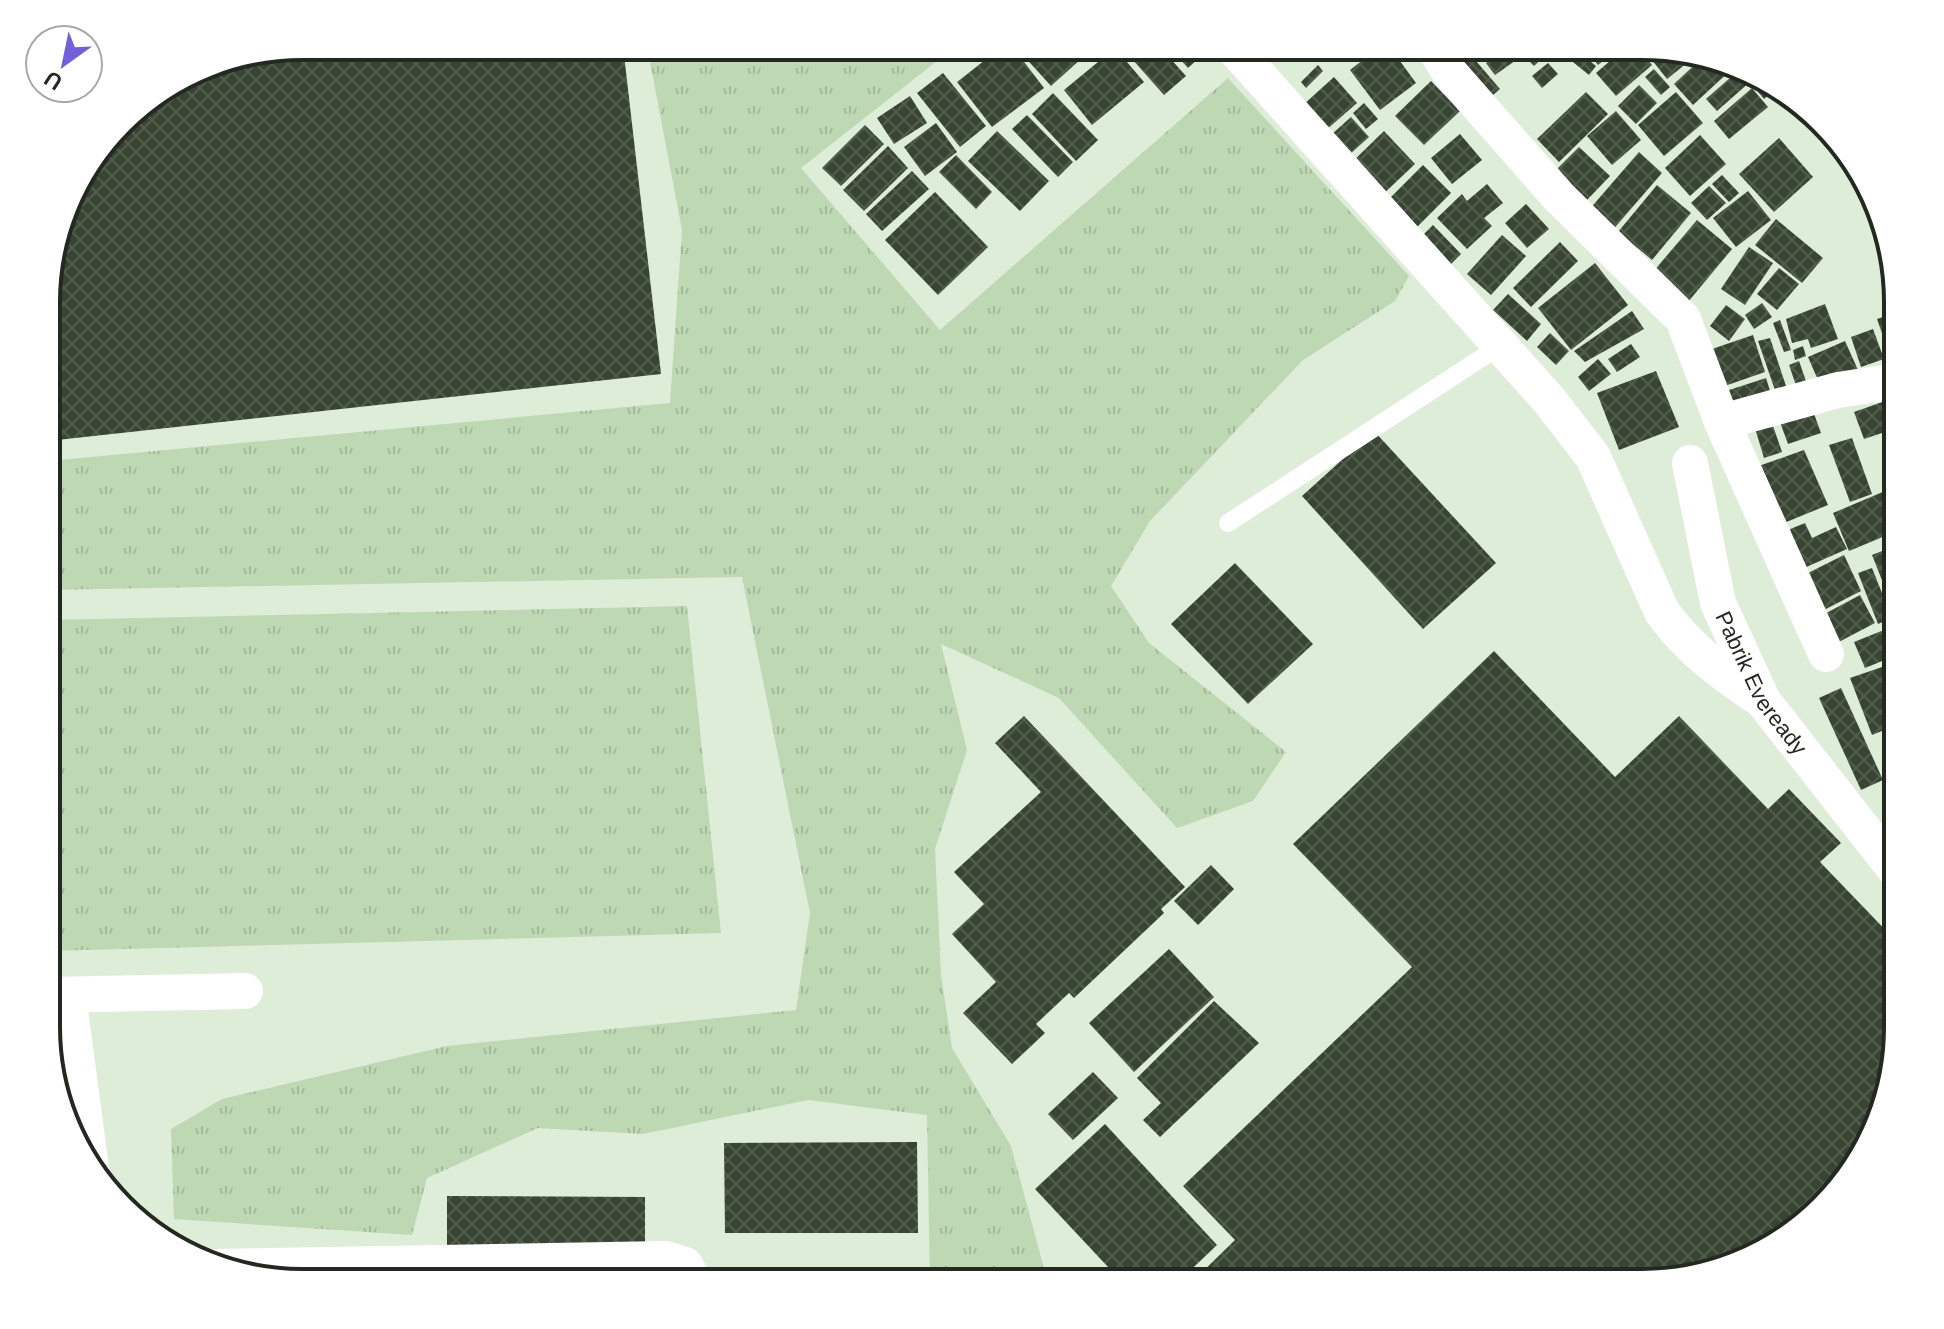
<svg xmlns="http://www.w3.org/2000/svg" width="1944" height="1329" font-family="Arial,sans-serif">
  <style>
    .grass { fill: url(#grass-tufts) }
    .building { fill: url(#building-cross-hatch) }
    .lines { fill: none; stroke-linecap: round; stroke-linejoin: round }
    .service { stroke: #fff; stroke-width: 18 }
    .minor { stroke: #fff; stroke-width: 36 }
    .labels { text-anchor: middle; stroke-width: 8; stroke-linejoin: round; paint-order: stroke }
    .street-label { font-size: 22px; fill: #232820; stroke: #fff }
    .rim { fill: none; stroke: #232820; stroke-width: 4 }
  </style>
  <defs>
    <pattern id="grass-tufts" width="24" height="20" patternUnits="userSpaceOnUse" patternTransform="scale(2)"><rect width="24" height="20" fill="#bfd8b4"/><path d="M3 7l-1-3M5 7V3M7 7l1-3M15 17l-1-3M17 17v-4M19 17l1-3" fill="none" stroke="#a4b99a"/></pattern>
    <pattern id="building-cross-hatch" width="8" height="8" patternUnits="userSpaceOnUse" patternTransform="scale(2)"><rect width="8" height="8" fill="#384533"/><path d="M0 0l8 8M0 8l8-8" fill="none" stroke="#535d4e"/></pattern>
  </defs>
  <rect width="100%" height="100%" fill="#ddedd7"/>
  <g class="grass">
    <polygon points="647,46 956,46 801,168 940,330 1228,78 1409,276 1395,301 1303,360 1150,521 1111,586 1149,643 1286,752 1253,801 1177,828 1059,698 941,644 967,750 935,849 941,975 952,1048 1011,1146 1048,1283 930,1283 927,1115 808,1100 643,1134 538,1128 427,1178 412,1235 174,1219 171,1129 222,1099 447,1046 796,1010 810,913 742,577 48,590 48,461 670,403 682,230"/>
    <polygon points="687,606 721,933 48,951 48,620"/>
  </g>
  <g class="building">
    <polygon points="365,46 623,46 661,374 48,441 48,269 73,188 133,110 204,65"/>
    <polygon points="1003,46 1012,46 1044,88 992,127 957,82"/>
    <polygon points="1031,46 1071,46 1082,58 1051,86 1022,54"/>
    <polygon points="1079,46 1100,46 1088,57"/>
    <polygon points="1129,46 1159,46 1186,76 1164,95 1124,50"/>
    <polygon points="1168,46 1212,46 1188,68"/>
    <polygon points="1381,46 1389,46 1416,83 1380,110 1350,70"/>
    <polygon points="1470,46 1494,46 1484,61 1467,50"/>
    <polygon points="1507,46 1519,58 1495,75 1486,63"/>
    <polygon points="1515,46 1540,46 1547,54 1534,66"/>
    <polygon points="1589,46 1596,47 1621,47 1598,65 1586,49"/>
    <polygon points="1626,47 1636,47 1652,65 1616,96 1596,73"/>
    <polygon points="1648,47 1686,52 1692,59 1667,79 1644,50"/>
    <polygon points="1115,48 1144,82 1092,125 1064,90"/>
    <polygon points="1575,49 1596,66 1589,75 1568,58"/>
    <polygon points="1470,54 1500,89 1485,102 1455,68"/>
    <polygon points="1704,56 1724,60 1733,68 1693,105 1674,84"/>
    <polygon points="1548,63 1558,74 1542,88 1532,76"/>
    <polygon points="1318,65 1323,71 1306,88 1301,82"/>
    <polygon points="1654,69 1670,87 1661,95 1645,77"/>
    <polygon points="1740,69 1751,81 1717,111 1706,99"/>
    <polygon points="943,73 986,126 960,147 917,93"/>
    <polygon points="1334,77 1357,103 1317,138 1294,113"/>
    <polygon points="1763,80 1777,88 1764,99 1754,87"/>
    <polygon points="1431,81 1460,111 1424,145 1395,116"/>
    <polygon points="1639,85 1657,103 1636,124 1618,106"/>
    <polygon points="1752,88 1768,107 1729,139 1714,121"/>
    <polygon points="1586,92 1608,114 1559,162 1537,139"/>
    <polygon points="1676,92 1703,123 1664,156 1638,125"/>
    <polygon points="1053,93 1098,140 1076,161 1032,114"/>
    <polygon points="910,96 927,123 894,144 877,118"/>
    <polygon points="1364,103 1378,119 1366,129 1353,113"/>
    <polygon points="1616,111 1641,140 1612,165 1587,136"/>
    <polygon points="1027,115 1073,162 1058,177 1012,129"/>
    <polygon points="1351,117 1369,137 1339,164 1321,144"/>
    <polygon points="936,123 957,152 925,176 904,147"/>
    <polygon points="865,125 884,144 841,186 822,168"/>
    <polygon points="997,131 1049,181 1020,211 968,161"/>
    <polygon points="1384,131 1415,164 1378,199 1348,166"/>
    <polygon points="1460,134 1482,160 1452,184 1431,158"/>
    <polygon points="1700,135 1726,164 1690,196 1665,168"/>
    <polygon points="1779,138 1813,177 1774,212 1739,174"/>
    <polygon points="888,146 908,168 864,211 843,190"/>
    <polygon points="1579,147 1610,176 1587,200 1556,170"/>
    <polygon points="1639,152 1662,173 1611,232 1588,211"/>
    <polygon points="956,155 992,192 976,209 939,172"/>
    <polygon points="1423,165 1451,193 1411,233 1383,205"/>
    <polygon points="912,171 929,189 882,231 866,214"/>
    <polygon points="1722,175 1739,193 1729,202 1712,184"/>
    <polygon points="1487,184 1503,203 1484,218 1492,226 1467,249 1437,218 1462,194 1467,201"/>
    <polygon points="1657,185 1691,213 1652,260 1618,232"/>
    <polygon points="1709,186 1726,203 1707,220 1691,203"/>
    <polygon points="1748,191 1771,220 1736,247 1713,218"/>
    <polygon points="935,192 988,247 938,295 885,240"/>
    <polygon points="1526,204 1549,229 1527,248 1505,223"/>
    <polygon points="1776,219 1823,258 1802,283 1755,245"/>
    <polygon points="1697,220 1732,249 1688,302 1653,272"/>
    <polygon points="1433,225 1461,254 1445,270 1417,241"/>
    <polygon points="1502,235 1526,256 1491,295 1467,274"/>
    <polygon points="1560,242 1578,261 1531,307 1513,288"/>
    <polygon points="1749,247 1773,263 1745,305 1721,289"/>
    <polygon points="1595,263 1628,305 1571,350 1538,308"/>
    <polygon points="1779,268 1799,284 1777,310 1757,294"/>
    <polygon points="1508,294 1541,324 1527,341 1493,310"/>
    <polygon points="1762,303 1772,317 1754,329 1745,315"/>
    <polygon points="1825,304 1838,339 1811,348 1808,339 1792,343 1786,319"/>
    <polygon points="1726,305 1745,319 1729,341 1710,326"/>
    <polygon points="1632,311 1644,329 1585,362 1574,351"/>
    <polygon points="1897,312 1897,367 1894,368 1877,319"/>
    <polygon points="1780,320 1791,350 1784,352 1773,323"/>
    <polygon points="1873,329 1884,359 1861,367 1851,337"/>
    <polygon points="1550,333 1569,351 1556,365 1537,347"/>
    <polygon points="1753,335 1765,372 1716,389 1703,352"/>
    <polygon points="1770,338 1788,392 1777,396 1758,341"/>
    <polygon points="1845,341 1858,370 1821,387 1808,357"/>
    <polygon points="1631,344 1640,357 1617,372 1608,359"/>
    <polygon points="1803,346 1806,356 1795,360 1793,350"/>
    <polygon points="1598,359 1611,374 1589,391 1578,377"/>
    <polygon points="1799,361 1808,387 1798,391 1789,365"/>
    <polygon points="1656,371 1679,427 1619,450 1597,393"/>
    <polygon points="1766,378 1772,397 1727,412 1720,393"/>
    <polygon points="1891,399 1897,428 1864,439 1854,412"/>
    <polygon points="1813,411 1821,433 1788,444 1780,422"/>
    <polygon points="1771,420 1782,452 1764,458 1754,425"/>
    <polygon points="1374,431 1496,563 1423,629 1302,496"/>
    <polygon points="1852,438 1872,494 1850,502 1829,445"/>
    <polygon points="1897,449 1897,490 1882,455"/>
    <polygon points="1804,450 1828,505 1779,525 1753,468"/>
    <polygon points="1885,491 1897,520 1897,531 1849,551 1833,513"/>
    <polygon points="1805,523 1812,538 1836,527 1847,549 1795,572 1778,534"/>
    <polygon points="1897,545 1897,595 1889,598 1872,555"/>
    <polygon points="1844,555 1861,591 1816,614 1798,578"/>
    <polygon points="1235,563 1313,644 1248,704 1171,624"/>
    <polygon points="1872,568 1892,618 1878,624 1858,573"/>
    <polygon points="1860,595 1875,623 1833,645 1819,617"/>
    <polygon points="1889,628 1897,655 1865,668 1854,642"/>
    <polygon points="1494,651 1615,777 1679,716 1768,809 1789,789 1841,843 1820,862 1897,942 1897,1043 1884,1110 1845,1183 1756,1256 1643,1283 1191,1283 1235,1240 1183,1186 1412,967 1293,844"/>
    <polygon points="1885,666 1897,699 1897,725 1872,735 1850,678"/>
    <polygon points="1841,688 1883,780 1861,790 1819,698"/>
    <polygon points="1024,716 1185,887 1161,909 1164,913 1074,998 1069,993 1036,1024 1045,1033 1012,1064 963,1013 996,982 952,934 984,904 954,872 1041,792 995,743"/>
    <polygon points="1897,735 1897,787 1882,739"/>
    <polygon points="1211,865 1234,889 1198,925 1174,901"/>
    <polygon points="1169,949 1214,997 1134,1072 1089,1023"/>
    <polygon points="1214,1001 1259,1043 1160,1137 1143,1120 1161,1103 1137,1078"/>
    <polygon points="1093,1072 1118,1098 1073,1140 1048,1114"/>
    <polygon points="1105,1124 1217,1245 1177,1283 1123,1283 1035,1189"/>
    <polygon points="917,1142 918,1233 725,1233 724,1143"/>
    <polygon points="447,1196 645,1197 645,1247 447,1246"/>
    <polygon points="728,1273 865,1280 865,1283 728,1283"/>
  </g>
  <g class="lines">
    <polyline class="service" points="1228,523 1500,346"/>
    <g class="minor">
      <path d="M1232 46 1549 400 1593 457 1662 612C1690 651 1724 674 1763 701"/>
      <polyline points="1433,46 1450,73 1559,197 1683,319 1722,422 1826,654"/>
      <polyline points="1722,422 1838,390 1897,381"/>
      <path id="s1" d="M1690 463 1718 603 1763 701 1897 872"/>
      <polyline points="48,995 245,991"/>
      <polyline points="68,995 91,1168"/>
      <polyline points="214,1267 666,1259 685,1265 695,1283"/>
    </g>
  </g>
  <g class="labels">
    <g class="street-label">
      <text dy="8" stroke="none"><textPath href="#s1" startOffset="234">Pabrik Eveready</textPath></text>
    </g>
  </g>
  <path d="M0 0H1944V1329H0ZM302 60H1642A242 242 0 0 1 1884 302V1027A242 242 0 0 1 1642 1269H302A242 242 0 0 1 60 1027V302A242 242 0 0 1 302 60Z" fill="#fff" fill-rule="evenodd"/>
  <path class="rim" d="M302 60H1642A242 242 0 0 1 1884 302V1027A242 242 0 0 1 1642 1269H302A242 242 0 0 1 60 1027V302A242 242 0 0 1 302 60Z"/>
  <g transform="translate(64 64) rotate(213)"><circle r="38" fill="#ffffff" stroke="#a7a9a6" stroke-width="2"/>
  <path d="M0-6L14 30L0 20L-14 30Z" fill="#725fd9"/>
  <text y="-12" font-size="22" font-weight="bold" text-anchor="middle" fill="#232820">U</text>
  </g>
</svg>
